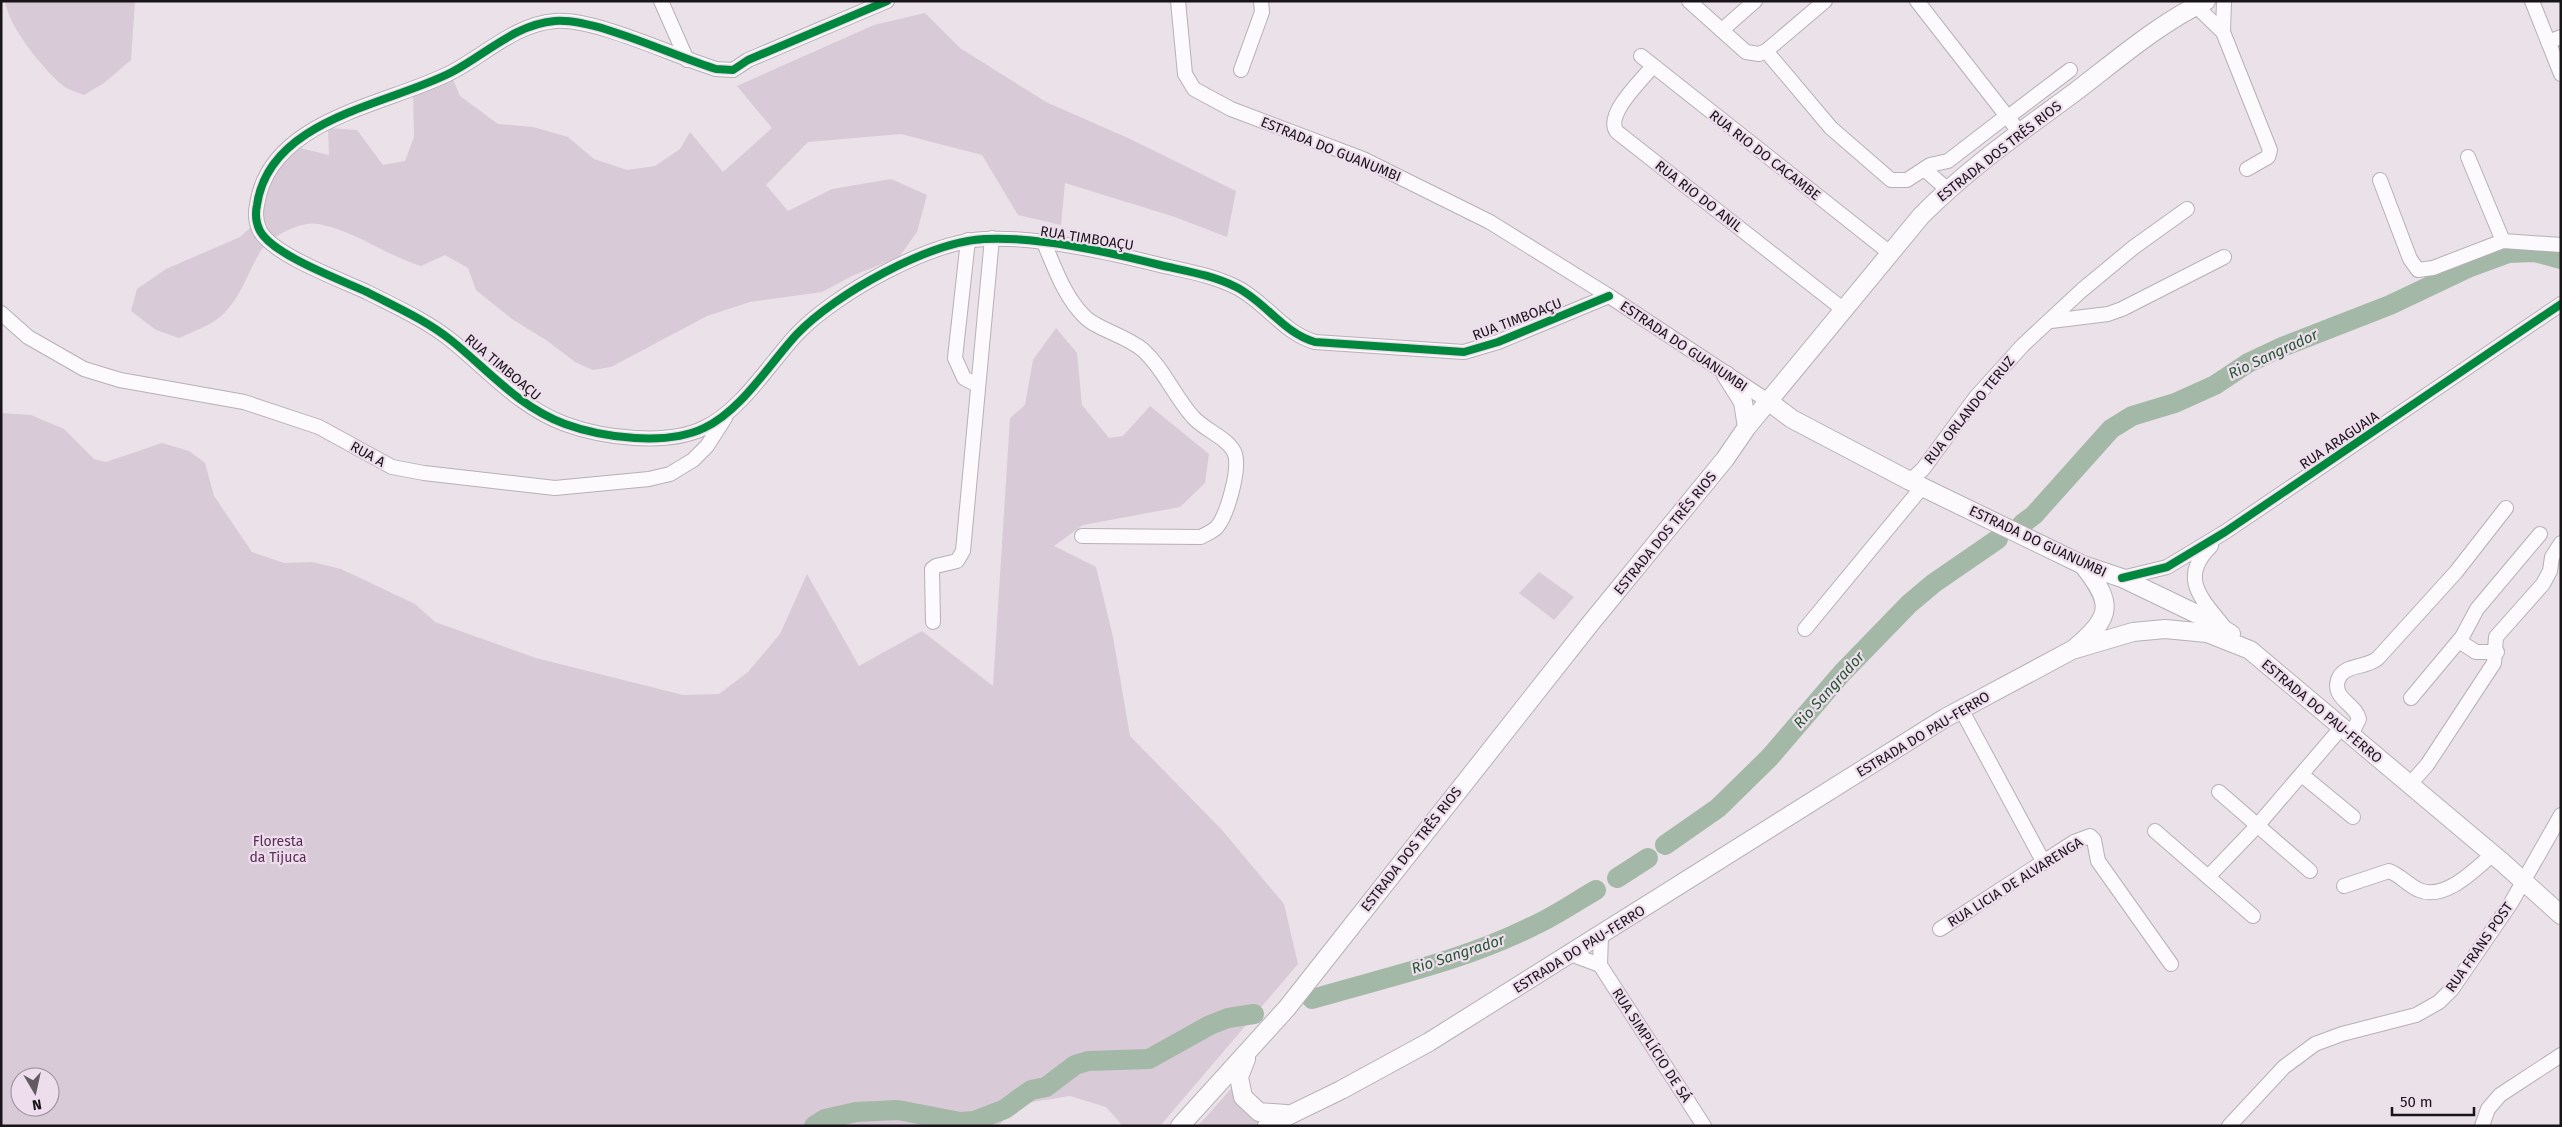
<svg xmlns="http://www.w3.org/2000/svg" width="2562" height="1127" font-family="'Fira Sans',sans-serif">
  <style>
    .green { fill: #d9cad7; fill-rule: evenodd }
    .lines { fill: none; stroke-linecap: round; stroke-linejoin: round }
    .river { stroke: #a3b8a6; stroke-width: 20 }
    .minor-casing { stroke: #b7b0b6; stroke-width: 16 }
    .major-casing { stroke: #b7b0b6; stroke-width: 20 }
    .minor { stroke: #fcfafc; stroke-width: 14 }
    .major { stroke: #fcfafc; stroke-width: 18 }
    .cycleway-casing { stroke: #eeddec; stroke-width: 11 }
    .cycleway { stroke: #00873e; stroke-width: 8 }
    .labels { text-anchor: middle; stroke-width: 4.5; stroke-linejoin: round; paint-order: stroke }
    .street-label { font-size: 14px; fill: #191419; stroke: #eeddec }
    .park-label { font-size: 14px; fill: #582d56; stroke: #eeddec }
    .water-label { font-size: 15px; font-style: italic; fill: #235830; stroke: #eeddec }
  </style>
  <rect width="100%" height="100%" fill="#eae1e9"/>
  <g class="green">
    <path d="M5 1H135L131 60 104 83 84 95C77 92 68 90 62 85 42 67 9 28 5 1Z"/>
    <path d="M925 13 960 48 1046 102 1128 138 1236 191 1227 237 1175 217 1065 183 1061 225 1018 215 982 155 901 134 808 142 766 185 788 211 832 189 891 179 927 195 917 232 899 257 852 276 822 292 750 302 707 316 611 367 593 370 575 362 546 340 512 319 476 290 468 268 445 255 421 266C385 255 355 231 319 224 301 220 269 237 260 252 247 274 240 300 220 317 209 326 192 332 179 338L156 330 131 311 137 289 166 269 240 237 261 218 277 160 292 146 329 155 328 128 357 130 383 165 405 161 414 137 413 92 452 77 460 96 498 124 533 127 568 137 594 159 627 170 655 166 680 149 690 132 723 172 772 128 737 86 874 25Z"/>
    <path d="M1056 328 1077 353 1082 405 1109 438 1123 436 1150 406 1209 454 1205 483 1180 507 1083 525 1054 546 1096 567 1113 637 1130 736 1222 830 1284 904 1298 964 1160 1126H1123L1106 1107 1070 1096 1020 1104 998 1126H1V413L31 415 64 429 94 459 106 462 162 443 189 451 205 463 214 496 252 552 284 563 312 562 341 569 415 604 435 622 536 658 683 695 719 694 748 672 780 634 807 574 859 666 922 631 993 686 1010 418 1025 405 1033 360ZM20 1077H50V1107H20Z"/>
    <polygon points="1539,572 1574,597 1554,620 1519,593"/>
    <path d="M1237 1082C1241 1099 1242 1117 1262 1122L1254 1126H1198Z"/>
  </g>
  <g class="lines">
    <g class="river">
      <polyline points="2022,524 2034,515 2111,429 2132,416 2175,403 2215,385 2248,363 2282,347 2390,305 2470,267 2508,253 2535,252 2561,259"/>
      <polyline points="1665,845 1718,808 1770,757 1842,673 1909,604 1934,583 1998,539"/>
      <polyline points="1617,878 1648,858"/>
      <path d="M1312 999C1387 977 1463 961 1533 926 1555 916 1575 902 1596 890"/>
      <polyline points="814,1126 825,1119 856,1112 898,1110 960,1122 974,1121 1005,1109 1031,1090 1046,1087 1075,1065 1088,1061 1149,1059 1210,1025 1228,1018 1254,1014"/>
    </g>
    <defs>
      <g id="minor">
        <polyline points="661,1 687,60"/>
        <path d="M887 1 748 60 733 70 716 69C673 56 596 18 555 21 516 24 486 54 452 72 389 105 269 118 257 205 255 214 256 223 260 231 273 255 341 280 367 292 396 307 426 320 452 341 489 371 519 407 565 424 603 438 667 446 704 428 741 411 770 363 797 334 835 294 929 242 984 239 1037 236 1108 252 1160 265 1186 271 1212 275 1236 287 1266 302 1283 333 1315 342L1464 352 1498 342 1609 296"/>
        <polyline points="1178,1 1185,74 1194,89 1231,109 1363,159 1490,222 1609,296 1768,401"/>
        <polyline points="1689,1 1746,52 1759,54 1766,51 1825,1"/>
        <polyline points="1917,1 2020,133"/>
        <polyline points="2224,1 2223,32 2270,150 2268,157 2247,169"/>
        <polyline points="2532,1 2561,74"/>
        <polyline points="2196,6 2223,32"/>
        <polyline points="1722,30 1755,1"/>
        <polyline points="2548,42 2561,37"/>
        <polyline points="1766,51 1831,128 1891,180 1907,180 1930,165 1948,161 2000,121"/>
        <polyline points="1641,56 1890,253"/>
        <path d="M1653 66C1641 81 1604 115 1617 132L1844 310"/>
        <polyline points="1241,70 1262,12 1261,1"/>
        <polyline points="2008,117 2070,70"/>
        <polyline points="2468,157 2503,241"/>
        <polyline points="1924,169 1947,189"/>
        <polyline points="2380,180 2410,259 2418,270 2433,268 2503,241 2561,245"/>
        <polyline points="968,240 955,358 964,378 977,385"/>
        <path d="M1044 243C1055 268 1064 296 1084 316 1096 329 1125 335 1143 350 1164 369 1174 396 1193 417 1204 430 1229 438 1235 454 1240 470 1227 515 1217 527 1212 532 1206 534 1201 537L1082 536"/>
        <polyline points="1,313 28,337 84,369 120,380 244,402 319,427 392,467 424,473 555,488 649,479 670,474 693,460 707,446 725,418"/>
        <polyline points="2051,321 2108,314 2122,309 2224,257"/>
        <polyline points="1910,481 1923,469 1976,397 2023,345 2082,290 2134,247 2187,209"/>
        <path d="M2211 546C2178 578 2202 599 2224 627"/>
        <polyline points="2122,578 2167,567 2225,532 2561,304"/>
        <polyline points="933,622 932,569 936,566 957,561 963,551 992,238"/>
        <polyline points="1805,629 1923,486"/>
        <polyline points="2459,641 2476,652 2497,652"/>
        <polyline points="2411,698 2462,637 2477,609 2540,534"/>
        <polyline points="1961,709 2044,863"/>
        <path d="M2351 735 2359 719C2356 704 2332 699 2338 680 2344 663 2366 669 2378 658L2456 572 2506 508"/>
        <polyline points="2302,775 2353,817"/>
        <polyline points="2410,784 2427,765 2494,663 2496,637 2543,584 2550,571 2552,557 2561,543"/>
        <polyline points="2219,792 2310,871"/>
        <polyline points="2155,831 2253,916"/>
        <polyline points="2208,877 2257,826 2341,728"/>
        <path d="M2344 886 2389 871C2400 875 2408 885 2419 890 2445 901 2474 870 2493 854"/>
        <polyline points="1940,929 2074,842 2090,836 2094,840 2098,861 2171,964"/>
        <polyline points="1601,935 1600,965 1704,1126"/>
        <polyline points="1570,954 1600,965"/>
        <polyline points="2229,1126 2284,1067 2315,1044 2342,1034 2416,1015 2439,1002 2452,989 2511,903 2561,815"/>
        <polyline points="2482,1126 2488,1109 2500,1095 2561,1055"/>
      </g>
      <g id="major">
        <polyline points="1726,375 1743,402 1747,427"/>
        <polyline points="1768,401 1792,419 1910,481 2083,565 2122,578 2201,616 2231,634"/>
        <path d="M2076 647C2113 616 2113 603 2083 565"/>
        <polyline points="1246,1059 1239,1077 1243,1097 1259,1112 1286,1114"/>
        <path d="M1180 1126 1287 1008 1590 624 1725 459 1747 427 1921 216C1967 169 2022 131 2075 92 2117 60 2158 24 2206 1"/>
        <polyline points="1267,1126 1341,1090 1429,1042 1945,718 2072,650 2133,632 2165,629 2207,633 2250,650 2502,862 2561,915"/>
      </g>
    </defs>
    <use href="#minor" class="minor-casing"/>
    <use href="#major" class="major-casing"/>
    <use href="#minor" class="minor"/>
    <use href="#major" class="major"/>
    <defs>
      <g id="cycleway">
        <path d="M887 1 748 60 733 70 716 69C673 56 596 18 555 21 516 24 486 54 452 72 389 105 269 118 257 205 255 214 256 223 260 231 273 255 341 280 367 292 396 307 426 320 452 341 489 371 519 407 565 424 603 438 667 446 704 428 741 411 770 363 797 334 835 294 929 242 984 239 1037 236 1108 252 1160 265 1186 271 1212 275 1236 287 1266 302 1283 333 1315 342L1464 352 1498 342 1609 296"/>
        <polyline points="2122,578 2167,567 2225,532 2561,304"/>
      </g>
    </defs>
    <use href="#cycleway" class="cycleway-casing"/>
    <use href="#cycleway" class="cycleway"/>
  </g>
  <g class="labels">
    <g class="street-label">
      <text transform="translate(1331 149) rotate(22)" y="5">ESTRADA DO GUANUMBI</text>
      <text transform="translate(1999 151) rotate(-38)" y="5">ESTRADA DOS TRÊS RIOS</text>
      <text transform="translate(1765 155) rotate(38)" y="5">RUA RIO DO CACAMBE</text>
      <text transform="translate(1699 196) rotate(38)" y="5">RUA RIO DO ANIL</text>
      <text transform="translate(1087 238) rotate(9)" y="5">RUA TIMBOAÇU</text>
      <text transform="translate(1517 319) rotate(-21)" y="5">RUA TIMBOAÇU</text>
      <text transform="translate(1684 346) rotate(34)" y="5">ESTRADA DO GUANUMBI</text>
      <text transform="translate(503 367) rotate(40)" y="5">RUA TIMBOAÇU</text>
      <text transform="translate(1969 410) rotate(-51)" y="5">RUA ORLANDO TERUZ</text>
      <text transform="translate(2339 440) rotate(-34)" y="5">RUA ARAGUAIA</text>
      <text transform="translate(368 454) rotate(29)" y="5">RUA A</text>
      <text transform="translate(1665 533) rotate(-51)" y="5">ESTRADA DOS TRÊS RIOS</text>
      <text transform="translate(2038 541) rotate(25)" y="5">ESTRADA DO GUANUMBI</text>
      <text transform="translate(2322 711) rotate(40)" y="5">ESTRADA DO PAU-FERRO</text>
      <text transform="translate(1923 734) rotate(-31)" y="5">ESTRADA DO PAU-FERRO</text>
      <text transform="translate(1411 849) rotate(-52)" y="5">ESTRADA DOS TRÊS RIOS</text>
      <text transform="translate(2015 882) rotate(-32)" y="5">RUA LICIA DE ALVARENGA</text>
      <text transform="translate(2479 947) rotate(-55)" y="5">RUA FRANS POST</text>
      <text transform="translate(1579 949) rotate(-32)" y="5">ESTRADA DO PAU-FERRO</text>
      <text transform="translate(1652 1045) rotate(57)" y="5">RUA SIMPLÍCIO DE SÁ</text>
    </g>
    <g class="park-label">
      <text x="278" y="846">Floresta<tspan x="278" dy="16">da Tijuca</tspan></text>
    </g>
    <g class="water-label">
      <text transform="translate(2273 354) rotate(-25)" y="5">Rio Sangrador</text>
      <text transform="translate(1829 690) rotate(-48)" y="5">Rio Sangrador</text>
      <text transform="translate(1458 954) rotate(-18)" y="5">Rio Sangrador</text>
    </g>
  </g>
  <rect width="2562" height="1127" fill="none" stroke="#191419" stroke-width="5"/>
  <g transform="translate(35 1092) rotate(171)"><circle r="24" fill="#eeddec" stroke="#998d98"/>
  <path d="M0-4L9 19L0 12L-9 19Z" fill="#625c62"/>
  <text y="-8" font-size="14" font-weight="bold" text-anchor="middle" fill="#191419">N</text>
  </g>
  <path d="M2392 1107v8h82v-8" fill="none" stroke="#191419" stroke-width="2.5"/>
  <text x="2400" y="1107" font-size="15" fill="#191419" stroke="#eeddec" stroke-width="4" paint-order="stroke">50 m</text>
</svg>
